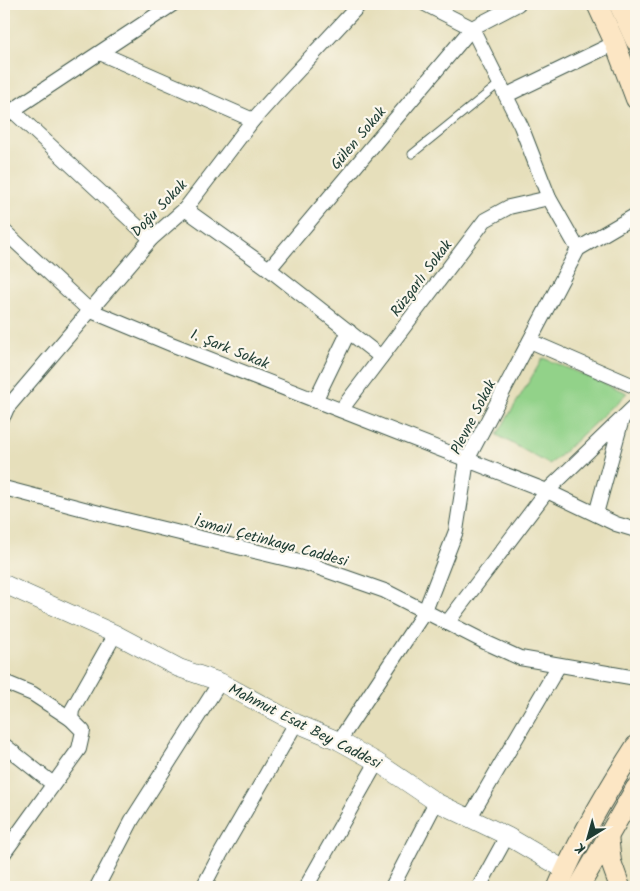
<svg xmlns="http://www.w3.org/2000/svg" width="640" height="891" font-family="Kalam,sans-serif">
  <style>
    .green { fill: #92d289; stroke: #58885e }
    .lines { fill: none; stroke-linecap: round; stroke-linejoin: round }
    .service-casing { stroke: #3d5548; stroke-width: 9 }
    .minor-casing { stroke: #3d5548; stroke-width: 16 }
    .tertiary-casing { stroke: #3d5548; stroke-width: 19 }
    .secondary-casing { stroke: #3d5548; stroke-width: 22 }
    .service { stroke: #fff; stroke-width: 7 }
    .minor { stroke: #fff; stroke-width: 14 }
    .tertiary { stroke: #fff; stroke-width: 18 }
    .secondary { stroke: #fce6c4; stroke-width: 20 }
    .labels { text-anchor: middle; stroke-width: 4.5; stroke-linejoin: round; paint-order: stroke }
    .street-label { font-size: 15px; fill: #1f3d34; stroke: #fbf7ec }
  </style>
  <rect width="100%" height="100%" fill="#fbf7ec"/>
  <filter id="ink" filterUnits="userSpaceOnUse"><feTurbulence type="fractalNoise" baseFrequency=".02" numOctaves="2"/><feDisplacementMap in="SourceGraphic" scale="10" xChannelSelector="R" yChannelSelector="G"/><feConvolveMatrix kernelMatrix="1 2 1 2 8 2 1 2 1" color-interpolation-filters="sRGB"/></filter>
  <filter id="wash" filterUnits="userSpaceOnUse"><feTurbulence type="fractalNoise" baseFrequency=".0096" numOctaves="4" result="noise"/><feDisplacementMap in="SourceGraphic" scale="20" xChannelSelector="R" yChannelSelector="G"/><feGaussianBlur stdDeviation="1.12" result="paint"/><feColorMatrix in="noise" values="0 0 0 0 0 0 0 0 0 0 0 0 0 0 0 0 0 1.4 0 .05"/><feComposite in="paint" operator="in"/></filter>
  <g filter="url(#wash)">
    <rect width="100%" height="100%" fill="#e6dfbb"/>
    <polygon class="green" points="543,358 627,393 555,460 549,464 497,435"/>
  </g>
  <g filter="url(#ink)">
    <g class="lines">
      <defs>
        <polyline id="service" points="412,154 500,83"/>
        <g id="minor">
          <polyline points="425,4 472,28"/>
          <polyline points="472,28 521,126 549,198 578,249"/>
          <polyline points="100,53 253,120"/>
          <polyline points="507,95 615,43"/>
          <polyline points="13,111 151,239"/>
          <polyline points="4,116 173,4"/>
          <polyline points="185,209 269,269 381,357"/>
          <polyline points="4,231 89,310 171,344 547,491 616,524 636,530"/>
          <polyline points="269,269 472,28 518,4"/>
          <polyline points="530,341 636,387"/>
          <polyline points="315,401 349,331"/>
          <polyline points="341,410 485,220 509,207 549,198"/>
          <polyline points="4,415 7,408 151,239 185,209 253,120 279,91 360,4"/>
          <polyline points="4,488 126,520 308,564 385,591 487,643 520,658 636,678"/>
          <polyline points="596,514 622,419"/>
          <polyline points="447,623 547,491 636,405"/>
          <polyline points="4,682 33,694 71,719"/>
          <polyline points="339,741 425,611 456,531 467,460 578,249 636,215"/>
          <polyline points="4,745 53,784"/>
          <polyline points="470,817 559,665"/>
          <polyline points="4,853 79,749 83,731 71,719 72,710 115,634"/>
          <polyline points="97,887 132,820 220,682"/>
          <polyline points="203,887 221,853 296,723"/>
          <polyline points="306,887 377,762"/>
          <polyline points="392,887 436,802"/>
          <polyline points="479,887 507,836"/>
        </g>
        <polyline id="tertiary" points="4,584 115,634 179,668 220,682 296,723 339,741 377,762 436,802 507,836 565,870"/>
        <g id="secondary">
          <polyline points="597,4 615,43 636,99"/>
          <polyline points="619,4 636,41"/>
          <polyline points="608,836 611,862 620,887"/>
          <path d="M558 887C579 838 607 791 636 746"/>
          <polyline points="579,887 636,788"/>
        </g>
      </defs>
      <use href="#service" class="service-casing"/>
      <use href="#minor" class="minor-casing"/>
      <use href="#tertiary" class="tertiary-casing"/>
      <use href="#secondary" class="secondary-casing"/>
      <use href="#service" class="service"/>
      <use href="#minor" class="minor"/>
      <use href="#tertiary" class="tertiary"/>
      <use href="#secondary" class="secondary"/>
    </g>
  </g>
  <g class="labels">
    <g class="street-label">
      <text transform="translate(358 138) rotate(-50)" y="5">Gülen Sokak</text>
      <text transform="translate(159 208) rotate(-46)" y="5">Doğu Sokak</text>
      <text transform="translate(421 278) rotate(-53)" y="5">Rüzgarlı Sokak</text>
      <text transform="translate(230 349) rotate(22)" y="5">1. Şark Sokak</text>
      <text transform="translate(473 417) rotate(-63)" y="5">Plevne Sokak</text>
      <text transform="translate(271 541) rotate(15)" y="5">İsmail Çetinkaya Caddesi</text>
      <text transform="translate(305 726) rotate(27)" y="5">Mahmut Esat Bey Caddesi</text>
    </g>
  </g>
  <rect width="640" height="891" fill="none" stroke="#fbf7ec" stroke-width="20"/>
  <g transform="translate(588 838) rotate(217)" stroke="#fbf7ec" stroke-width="4" paint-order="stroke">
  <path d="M0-4L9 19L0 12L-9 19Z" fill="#1f3d34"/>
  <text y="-8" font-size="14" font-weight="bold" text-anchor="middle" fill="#1f3d34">K</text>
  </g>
</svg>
